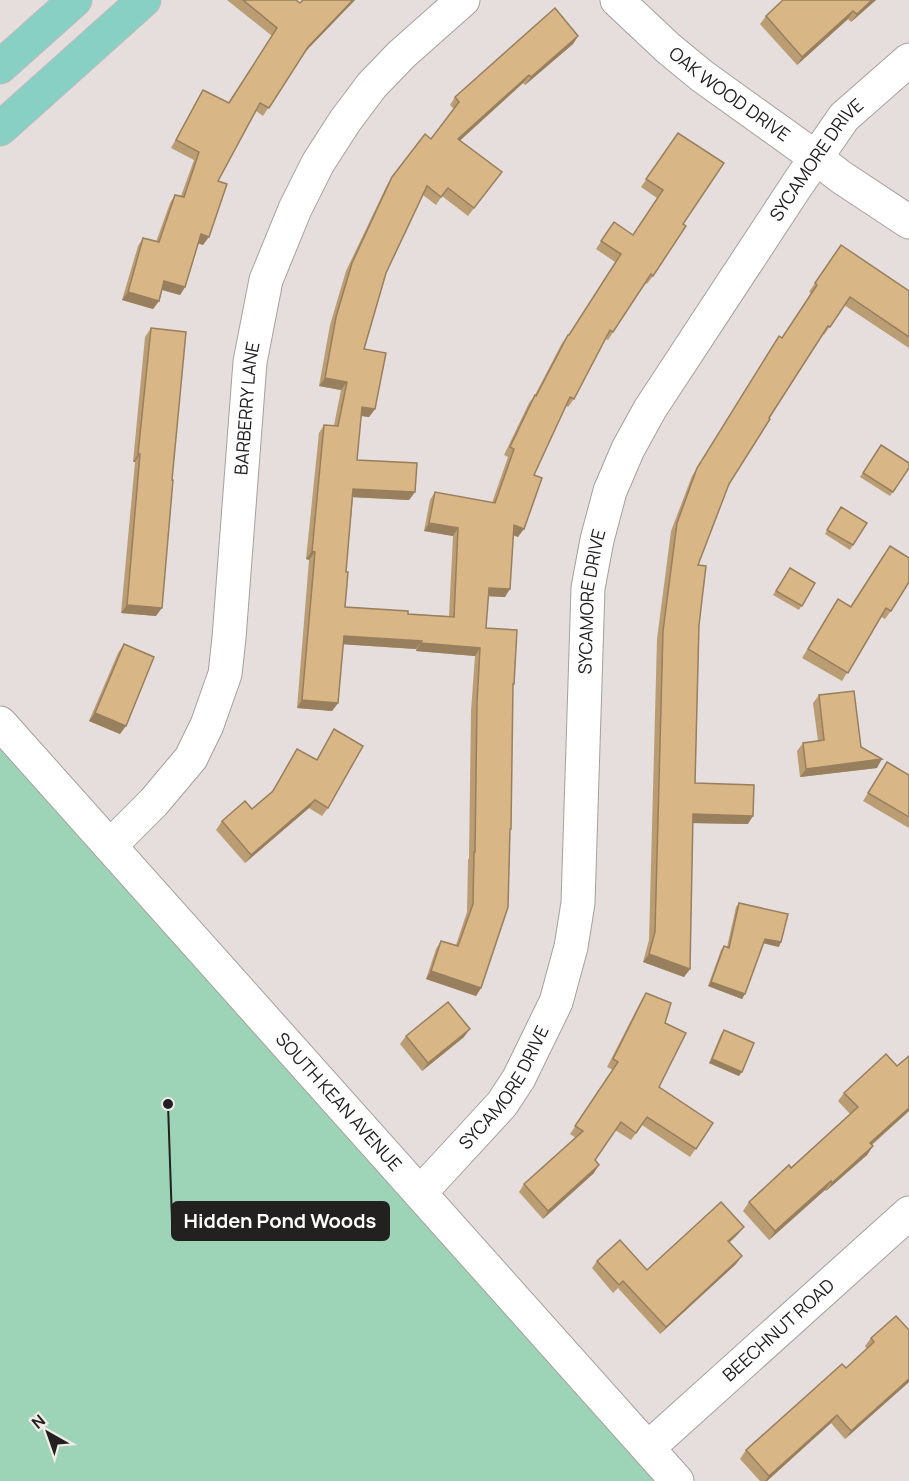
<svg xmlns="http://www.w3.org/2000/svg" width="909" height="1481" font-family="Manrope,sans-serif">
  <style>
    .green { fill: #9dd4b8 }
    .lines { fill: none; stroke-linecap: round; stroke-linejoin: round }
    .minor-casing { stroke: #a6a09d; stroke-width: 35 }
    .major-casing { stroke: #bdbcbc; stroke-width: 35 }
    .minor { stroke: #fff; stroke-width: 33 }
    .major { stroke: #89d0c4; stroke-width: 33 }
    .wall { fill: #bb9d73 }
    .shaded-wall { fill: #987f5e }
    .building { fill: #d9b686; stroke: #987f5e; stroke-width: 1.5 }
    .labels { text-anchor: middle; stroke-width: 6; stroke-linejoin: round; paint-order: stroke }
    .street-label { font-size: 18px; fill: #232020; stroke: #f2ece9 }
    .leader { fill: none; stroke: #232020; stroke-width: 2 }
    .callout-dot { fill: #232020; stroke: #f2ece9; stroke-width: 2 }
    .callout { fill: #232020; stroke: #232020; stroke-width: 2 }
    .callout-label { font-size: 20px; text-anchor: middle; font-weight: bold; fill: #fff }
  </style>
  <rect width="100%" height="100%" fill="#e5dedc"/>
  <polygon class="green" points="0,727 674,1481 0,1481"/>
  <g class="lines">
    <defs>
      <g id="minor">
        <path id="s1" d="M617 0 668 48 702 76 815 157 841 177 909 222"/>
        <path id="s2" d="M0 723 677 1481"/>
        <path id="s3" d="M110 846 154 802 191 758 207 725 225 674 229 638 250 362 266 280 295 209 318 163 345 121 372 85 402 54 463 0"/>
        <path id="s4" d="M420 1193 502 1104 519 1078 556 1002 571 947 578 903 588 588 597 540 610 491 628 449 650 409 797 185 844 117 909 60"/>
        <path id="s5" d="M648 1448 909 1213"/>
      </g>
      <g id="major">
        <polyline points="0,67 75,0"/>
        <polyline points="0,129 144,0"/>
      </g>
    </defs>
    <use href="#minor" class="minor-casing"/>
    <use href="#major" class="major-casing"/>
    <use href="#minor" class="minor"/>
    <use href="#major" class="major"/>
  </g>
  <g class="wall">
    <polygon points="227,0 296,0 300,3 303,0 355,0 304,53 263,116 256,111 218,181 203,245 198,243 185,287 180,295 162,290 159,301 153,309 122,300 138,246 143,238 156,242 170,203 175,195 181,196 194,160 171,148 198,98 203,90 228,103 272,36"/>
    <polygon points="876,0 851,22 848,19 797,65 760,24 766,16"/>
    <polygon points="578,36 573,44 525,85 523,83 460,140 496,180 468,216 442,196 436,205 423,195 386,273 364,349 375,409 369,417 361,416 357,460 415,492 409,500 353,497 346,572 345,607 408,614 449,616 453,536 424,531 430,500 435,492 492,503 508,457 504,455 529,403 535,395 562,343 568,335 569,335 615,262 596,249 614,222 633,235 657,198 641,187 678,133 683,224 653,276 647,284 645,282 608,340 606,339 574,399 568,407 566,406 534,475 518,537 513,535 505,597 488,596 486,628 513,686 509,831 481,988 476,996 426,979 436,949 441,941 456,945 467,912 468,860 469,858 471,711 475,656 416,651 416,649 343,644 338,703 332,711 297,708 309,560 306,559 319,433 324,425 334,425 341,390 319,386 330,325 346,271 387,185 392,177 431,139 454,109 450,105 455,97"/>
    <polygon points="841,245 909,291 909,348 844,305 824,335 823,334 769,418 729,484 698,565 699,625 695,783 748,824 693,823 690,969 684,977 643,962 649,940 657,639 671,531 692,476 774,344 779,336 782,338 811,293 809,292"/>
    <polygon points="151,328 156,616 121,613 135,462 133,462 145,337"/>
    <polygon points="881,445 909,468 890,496 860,477"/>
    <polygon points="841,507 867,523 850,550 825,534"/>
    <polygon points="884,554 891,611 885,619 881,617 842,681 802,658 838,599 850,607"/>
    <polygon points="790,568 815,583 799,610 773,595"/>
    <polygon points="124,644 120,734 89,721 118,653"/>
    <polygon points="819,695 861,747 877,768 800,777 797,751 803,743 818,741 813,703"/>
    <polygon points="334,729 328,808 322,816 309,808 245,863 216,830 222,821 252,809 271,793 297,749 316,760"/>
    <polygon points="887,762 909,775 909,828 863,801"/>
    <polygon points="739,903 779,947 764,943 742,999 708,986 721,950 724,946 727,947 736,907"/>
    <polygon points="646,993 665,1023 659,1087 713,1123 690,1157 642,1125 631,1140 615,1130 595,1160 594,1173 543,1219 519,1192 524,1184 576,1138 570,1134 613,1070 607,1067 641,1001"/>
    <polygon points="724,1030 739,1076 709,1063 721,1034"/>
    <polygon points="406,1036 464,1037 422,1071 400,1044"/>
    <polygon points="844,1093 909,1111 872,1145 873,1146 867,1155 826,1191 825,1190 769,1240 743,1211 749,1202 791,1168 850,1114 838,1101"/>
    <polygon points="744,1227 738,1234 729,1243 736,1264 660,1334 618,1288 613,1293 592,1268 597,1261 647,1270"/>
    <polygon points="871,1338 909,1382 845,1439 831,1423 767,1481 760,1481 740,1459 746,1450 846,1368 867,1349 865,1346"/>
  </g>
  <g class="shaded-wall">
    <polygon points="353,0 355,0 302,55 308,47"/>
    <polygon points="872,0 876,0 851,22 857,14"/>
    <polygon points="853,11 848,19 797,65 802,57"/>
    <polygon points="578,36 573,44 525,85 531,77"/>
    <polygon points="529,75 523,83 453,147 458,139"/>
    <polygon points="201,234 209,237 203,245 195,242"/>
    <polygon points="164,281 185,287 180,295 159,289"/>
    <polygon points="128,292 159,301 153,309 122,300"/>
    <polygon points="325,378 347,382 341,390 319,386"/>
    <polygon points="362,407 375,409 369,417 356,415"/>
    <polygon points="138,454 140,454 135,462 133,462"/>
    <polygon points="353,489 415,492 409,500 348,497"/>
    <polygon points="429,523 458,528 453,536 424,531"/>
    <polygon points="514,525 524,529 518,537 508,533"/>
    <polygon points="312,551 315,552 309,560 306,559"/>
    <polygon points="489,588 510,589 505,597 483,596"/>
    <polygon points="127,605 162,608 156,616 121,613"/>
    <polygon points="344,636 422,641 416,649 338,644"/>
    <polygon points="421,643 480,648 475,656 416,651"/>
    <polygon points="302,700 338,703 332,711 297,708"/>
    <polygon points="95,713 126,726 120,734 89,721"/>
    <polygon points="882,759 877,768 800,777 806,769"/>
    <polygon points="315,800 309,808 245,863 251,855"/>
    <polygon points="693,814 753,816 748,824 688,823"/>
    <polygon points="765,939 781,942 779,947 762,943"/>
    <polygon points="649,954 690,969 684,977 643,962"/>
    <polygon points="431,971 481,988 476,996 426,979"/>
    <polygon points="711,982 745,994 742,999 708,986"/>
    <polygon points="470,1029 464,1037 422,1071 428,1063"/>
    <polygon points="712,1059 742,1072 739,1076 709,1063"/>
    <polygon points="909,1108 909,1111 864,1151 870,1143"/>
    <polygon points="873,1146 867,1155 826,1191 832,1183"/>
    <polygon points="599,1165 594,1173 543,1219 548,1211"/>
    <polygon points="831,1181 825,1190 769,1240 775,1231"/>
    <polygon points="744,1227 738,1234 722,1249 728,1241"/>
    <polygon points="742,1256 736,1264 660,1334 666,1327"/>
    <polygon points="909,1379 909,1382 845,1439 851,1431"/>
    <polygon points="837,1415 831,1423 767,1481 765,1481 769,1476"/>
  </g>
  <g class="building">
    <polygon points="243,0 296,0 300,3 303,0 353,0 308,47 269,108 260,103 218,181 227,184 209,237 201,234 185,287 164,281 159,301 128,292 143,238 159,242 175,195 184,197 199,152 176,140 203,90 229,103 277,28"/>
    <polygon points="783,0 872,0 857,14 853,11 802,57 766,16"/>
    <polygon points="555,8 578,36 531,77 529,75 458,139 502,172 474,208 448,188 441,197 427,186 386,273 364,349 386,353 375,409 362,407 357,460 417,463 415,492 353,489 346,572 348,572 345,607 408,611 408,614 454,617 458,528 429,523 435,492 495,503 514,449 510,447 535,395 536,396 568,335 569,335 621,254 601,241 614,222 633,235 663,190 646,179 678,133 724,163 683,224 686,226 653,276 651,274 613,332 610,330 574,399 570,397 534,475 542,478 524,529 514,525 510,589 489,588 486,628 517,630 514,684 513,684 511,829 510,829 508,907 481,988 431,971 441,941 458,946 473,904 474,852 475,852 477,703 480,648 421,643 422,641 344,636 338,703 302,700 315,552 312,551 324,425 338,426 347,382 325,378 336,317 352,263 392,177 425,134 431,139 459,102 455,97"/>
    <polygon points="841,245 909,291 909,337 850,297 830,327 828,326 769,418 770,419 729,484 698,565 706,566 699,625 695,783 754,785 753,816 693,814 690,969 649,954 655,932 663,631 677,523 697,468 779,336 782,338 817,285 815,283"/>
    <polygon points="151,328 186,332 172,480 173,480 162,608 127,605 140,454 138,454"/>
    <polygon points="881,445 909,463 909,468 893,492 863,473"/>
    <polygon points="841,507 867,523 853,545 827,530"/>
    <polygon points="890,546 909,558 909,582 891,611 886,608 848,673 808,649 838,599 851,607"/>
    <polygon points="790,568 815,583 802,606 776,591"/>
    <polygon points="124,644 154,657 126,726 95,713"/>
    <polygon points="854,691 861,747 882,759 806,769 803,743 824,740 819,695"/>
    <polygon points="334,729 363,746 328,808 315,800 251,855 222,821 245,801 252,809 273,791 297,749 317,760"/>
    <polygon points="887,762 909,775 909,817 868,793"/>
    <polygon points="739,903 788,914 781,942 765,939 745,994 711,982 724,946 729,948"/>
    <polygon points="646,993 671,1003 665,1023 686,1033 659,1087 713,1123 696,1149 647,1117 636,1133 621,1122 595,1160 599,1165 548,1211 524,1184 583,1131 575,1126 618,1062 613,1059"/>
    <polygon points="448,1002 470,1029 428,1063 406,1036"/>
    <polygon points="724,1030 754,1043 742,1072 712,1059"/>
    <polygon points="886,1054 897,1066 909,1056 909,1108 870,1143 873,1146 832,1183 831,1181 775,1231 749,1202 789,1165 791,1168 858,1107 844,1093"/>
    <polygon points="721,1202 744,1227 728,1241 742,1256 666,1327 623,1281 619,1285 597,1261 620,1240 647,1270"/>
    <polygon points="896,1316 909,1330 909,1379 851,1431 837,1415 769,1476 746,1450 842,1364 846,1368 874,1342 871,1338"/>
  </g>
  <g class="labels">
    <g class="street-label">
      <text dy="6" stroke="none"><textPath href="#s1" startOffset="147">OAK WOOD DRIVE</textPath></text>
      <text dy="6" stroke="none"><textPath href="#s4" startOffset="1144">SYCAMORE DRIVE</textPath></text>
      <text dy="6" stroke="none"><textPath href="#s3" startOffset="477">BARBERRY LANE</textPath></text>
      <text dy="6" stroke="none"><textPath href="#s4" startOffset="640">SYCAMORE DRIVE</textPath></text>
      <text dy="6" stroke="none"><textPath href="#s4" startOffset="136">SYCAMORE DRIVE</textPath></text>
      <text dy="6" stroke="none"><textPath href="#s2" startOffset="508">SOUTH KEAN AVENUE</textPath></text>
      <text dy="6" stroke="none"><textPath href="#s5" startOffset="176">BEECHNUT ROAD</textPath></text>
    </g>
  </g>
  <path class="leader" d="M168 1104L172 1221"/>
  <circle class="callout-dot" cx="168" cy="1104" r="6"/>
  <rect class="callout" x="172" y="1202" width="217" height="38" rx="6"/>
  <g class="callout-label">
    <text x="280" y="1228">Hidden Pond Woods</text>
  </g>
  <g transform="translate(48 1433) rotate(320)" stroke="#f2ece9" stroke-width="4.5" paint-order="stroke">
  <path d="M0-4.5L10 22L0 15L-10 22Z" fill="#232020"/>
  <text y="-9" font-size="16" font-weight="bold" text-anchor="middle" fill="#232020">N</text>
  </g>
</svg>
